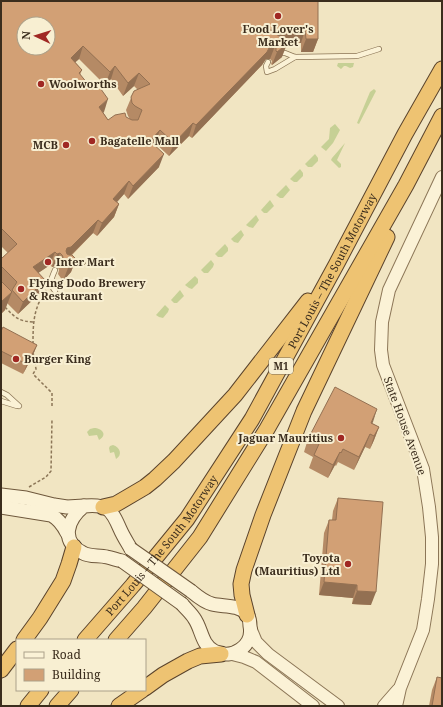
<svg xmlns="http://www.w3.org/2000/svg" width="443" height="707" font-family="'Noto Serif',serif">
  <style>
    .green { fill: #c6d095 }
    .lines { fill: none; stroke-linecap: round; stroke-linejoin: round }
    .service-casing { stroke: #8c7657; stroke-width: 6 }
    .tertiary-casing { stroke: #8c7657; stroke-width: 14 }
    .secondary-casing { stroke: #6e573b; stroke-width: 15 }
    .trunk-casing { stroke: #5a432c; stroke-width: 17 }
    .path { stroke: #8c7657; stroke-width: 1.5; stroke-dasharray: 3 2; stroke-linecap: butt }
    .service { stroke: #fbf2d6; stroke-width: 4.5 }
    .tertiary { stroke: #fbf2d6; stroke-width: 12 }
    .secondary { stroke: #fbf2d6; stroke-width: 13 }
    .trunk { stroke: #eec372; stroke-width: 15 }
    .secondary-bridge-casing { stroke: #6e573b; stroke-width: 15; stroke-linecap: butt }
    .secondary-bridge { stroke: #fbf2d6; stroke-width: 13 }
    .wall { fill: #b58a65; fill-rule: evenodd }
    .shaded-wall { fill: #937052 }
    .building { fill: #d2a075; stroke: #937052; fill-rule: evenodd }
    .poi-dot { fill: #a02823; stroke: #f8efd2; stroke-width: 1.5 }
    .labels { text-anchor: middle; stroke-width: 4; stroke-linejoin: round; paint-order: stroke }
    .shield { fill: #f8efd2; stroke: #746753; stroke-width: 1 }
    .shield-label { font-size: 10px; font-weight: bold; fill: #3b2d1d }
    .poi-label { font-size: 11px; font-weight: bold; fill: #3b2d1d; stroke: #f8efd2; text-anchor: start }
    .street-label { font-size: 11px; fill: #3b2d1d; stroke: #f8efd2 }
  </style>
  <rect width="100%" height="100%" fill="#f1e5c2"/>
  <g class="green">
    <polygon points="338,63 354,63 353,67 350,68 346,66 344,66 341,69 337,66"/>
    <polygon points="374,89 376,91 359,124 357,123 370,92"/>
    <polygon points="335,124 340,130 333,143 326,151 321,147 329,139 330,128"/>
    <polygon points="345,143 337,160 341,164 341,167 339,168 331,160 332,158"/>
    <polygon points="315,154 318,158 318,161 312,167 308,167 305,164"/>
    <polygon points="300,169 303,173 303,176 297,182 294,182 290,179"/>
    <polygon points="286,185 290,190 283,198 280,198 276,195"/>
    <polygon points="270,200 274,206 267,213 264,213 261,210"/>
    <polygon points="256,215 259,220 253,228 249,227 246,225"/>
    <polygon points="241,230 244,235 238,243 234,242 231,239"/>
    <polygon points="225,244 228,248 228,251 222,257 218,257 215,254"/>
    <polygon points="211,260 214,264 213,267 208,273 204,273 201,270"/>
    <polygon points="195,276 198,279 198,283 192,289 189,288 185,285"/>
    <polygon points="180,290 184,296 177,303 174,303 171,300"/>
    <polygon points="165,305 169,309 168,312 163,318 159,317 156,315"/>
    <path d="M94 428C102 428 108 435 99 440L97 435 89 436 87 432 90 429Z"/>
    <path d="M113 445C120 447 123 455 116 459L114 452 110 453 109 448 110 446Z"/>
  </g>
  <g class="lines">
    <defs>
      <g id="service">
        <polyline points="280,53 285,53 295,57 357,56 379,49"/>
        <polyline points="268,62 266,66 267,72 275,69 295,57"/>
        <polyline points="70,263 83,262"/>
        <path d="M55 270C51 279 49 283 55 291"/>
        <polyline points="1,392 7,395 19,406"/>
        <polyline points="1,401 17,406"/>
      </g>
      <g id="tertiary">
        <polyline points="251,630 256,642 268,654 338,706"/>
        <polyline points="232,654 244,657 256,662 313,706"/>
        <polyline points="384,706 398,690"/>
        <polyline points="396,706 400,688 423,630 428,599 432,564 432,537 429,507 423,469 383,365 381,350 382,322 389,290 442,177"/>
      </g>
      <g id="secondary">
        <polyline points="1,495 26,498 54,505 67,507 84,506"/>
        <path d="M1 507 51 515C59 519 63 525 67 533"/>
        <path d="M122 561C117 560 112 558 107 557 99 555 90 557 83 553 60 541 67 520 84 506 107 504 111 508 120 529 123 536 127 542 131 549"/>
        <path d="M182 604C186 609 191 613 194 618 202 629 201 644 214 651 233 661 254 645 250 626 250 622 249 617 247 614 238 604 223 607 212 604 204 602 197 596 191 591"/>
      </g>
      <g id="trunk">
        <polyline points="103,507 116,504 145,487 155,479 174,461 235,395 308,301"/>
        <polyline points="247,615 242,595 241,584 244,570 263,515 304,411 387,237"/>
        <polyline points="24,640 40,618 63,581 69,564 74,547"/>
        <path id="s1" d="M85 640 133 585 187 519 252 419 336 265 405 134 442 69"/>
        <polyline points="116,640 144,608 200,537 267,429 406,185 442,116"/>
        <polyline points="1,670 17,649"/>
        <polyline points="145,688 163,675 188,661 200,656 221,654"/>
        <polyline points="28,706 41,690"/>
        <polyline points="57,706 71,690"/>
        <polyline points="119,706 142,690"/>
      </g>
    </defs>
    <use href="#service" class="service-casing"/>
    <use href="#tertiary" class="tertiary-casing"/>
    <use href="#secondary" class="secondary-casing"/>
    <use href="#trunk" class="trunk-casing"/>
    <g class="path">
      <path d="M5 307C14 317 20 322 34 322"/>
      <path d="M33 344C33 331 33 317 38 305 40 299 44 295 46 290"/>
      <polyline points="33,352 36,369 33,374 52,393 52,407"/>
      <polyline points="29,487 46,477 51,471 52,419"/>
    </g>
    <use href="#service" class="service"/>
    <use href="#tertiary" class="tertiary"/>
    <use href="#secondary" class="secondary"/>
    <use href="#trunk" class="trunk"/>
    <defs>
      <g id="secondary-bridge">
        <polyline points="131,549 191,591"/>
        <polyline points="122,561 182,604"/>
      </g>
    </defs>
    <use href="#secondary-bridge" class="secondary-bridge-casing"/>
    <use href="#secondary-bridge" class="secondary-bridge"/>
  </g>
  <g class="wall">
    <path d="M1 1H318V39L313 52H301V43H282V57L272 65 271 64 272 61 270 59H266L262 65 192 138 189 136 169 156 155 143 154 145 159 167 128 199 124 194 117 202 119 204 114 217 97 236 93 233 72 255 76 259 71 272 63 281 58 274 59 270 58 268 55 266 52 267 50 265 38 273 45 280 40 293 18 314 7 303 5 310 1 314V259L8 253 1 246ZM79 59 105 85 111 79 123 96 134 86 138 90 134 91 126 110 128 116 130 119 126 117 108 120 103 112H104L80 75 82 70 75 62Z"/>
    <polygon points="1,331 37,345 33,355 23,374 1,363"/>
    <polygon points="372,423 379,427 374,440 370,449 365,447 354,470 338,462 336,466 335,465 328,478 309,468 313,457 304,452 308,439"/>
    <polygon points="338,498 371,605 352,604 353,598 319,595 324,533 329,520 332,520 333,511"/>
    <polygon points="437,677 442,706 429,706 432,690"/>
  </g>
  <g class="shaded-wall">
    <polygon points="270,30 305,30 301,43 266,43"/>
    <polygon points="306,39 318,39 313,52 301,52"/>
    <polygon points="287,44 282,57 272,65 277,52"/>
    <polygon points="83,46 79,59 66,71 71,58"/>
    <polygon points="270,46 275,46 270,59 266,59 262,65 192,138 196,125"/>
    <polygon points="115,66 111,79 105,85 110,72"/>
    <polygon points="139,73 134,86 123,96 128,83"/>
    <polygon points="108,99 104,112 94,120 99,107"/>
    <polygon points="193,123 189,136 169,156 174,143"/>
    <polygon points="160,130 155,143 145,154 150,141"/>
    <polygon points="164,154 159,167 128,199 133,186"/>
    <polygon points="129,181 124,194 108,212 113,199"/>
    <polygon points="119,204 114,217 97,236 102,223"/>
    <polygon points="98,220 93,233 66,260 62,261 67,248"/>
    <polygon points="55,252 50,265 28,280 33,267"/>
    <polygon points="60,253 55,266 52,267 57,254"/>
    <polygon points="76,259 71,272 63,281 68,268"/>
    <polygon points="45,280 40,293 18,314 23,302"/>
    <polygon points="12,292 5,310 1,314 1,302"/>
    <polygon points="37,345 33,355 23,374 27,364"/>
    <polygon points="377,409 373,422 366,436 371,423"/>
    <polygon points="379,427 374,440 370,449 374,436"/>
    <polygon points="370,434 365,447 354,470 359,457"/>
    <polygon points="340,452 335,465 328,478 333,465"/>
    <polygon points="324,582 357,585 353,598 319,595"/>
    <polygon points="357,591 376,592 371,605 352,604"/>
  </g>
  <g class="building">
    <path d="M1 1H318V39H306L305 30H270L282 38 281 40 283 43 287 44 277 52 276 51V48L275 46H270L267 52 196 125 193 123 174 143 160 130 150 141 164 154 133 186 129 181 113 199 119 204 102 223 98 220 71 247 67 248 66 251 67 254 69 255H72L76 259 68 268 62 261 63 257 62 255 60 253 57 254 55 252 33 267 45 280 23 302 12 290 17 282 1 266V259L17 244 1 228ZM24 24H48V48H24ZM83 46 110 72 115 66 128 83 139 73 150 84 134 91 131 97 132 103 135 106 142 110 138 120H132L126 117 125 113 115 115 108 120 99 107 108 99 98 85 92 89 79 73 82 70 71 58Z"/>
    <polygon points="1,281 12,292 1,302"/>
    <polygon points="3,327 37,345 27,364 1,351 1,331"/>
    <polygon points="335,387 377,409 371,423 379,427 374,436 370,434 359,457 343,449 341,453 340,452 333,465 314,455 319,444 308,439"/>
    <polygon points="338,498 383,502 376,592 357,591 357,585 324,582 329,520 336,520"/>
    <polygon points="437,677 442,678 442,706 432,706"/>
  </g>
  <g class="poi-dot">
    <circle cx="278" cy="16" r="4"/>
    <circle cx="41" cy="84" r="4"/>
    <circle cx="92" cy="141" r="4"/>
    <circle cx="66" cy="145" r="4"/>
    <circle cx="48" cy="262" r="4"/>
    <circle cx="21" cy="289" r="4"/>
    <circle cx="16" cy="359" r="4"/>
    <circle cx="341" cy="438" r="4"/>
    <circle cx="348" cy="564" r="4"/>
  </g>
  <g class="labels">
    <rect class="shield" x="269" y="358" width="24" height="16" rx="3"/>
    <g class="shield-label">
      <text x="281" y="370">M1</text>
    </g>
    <g class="poi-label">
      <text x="278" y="33" text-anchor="middle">Food Lover's<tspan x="278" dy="13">Market</tspan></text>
      <text x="49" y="88">Woolworths</text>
      <text x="100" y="145">Bagatelle Mall</text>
      <text x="58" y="149" text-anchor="end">MCB</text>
      <text x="56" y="266">Inter Mart</text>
      <text x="29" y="287">Flying Dodo Brewery<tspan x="29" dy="13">&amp; Restaurant</tspan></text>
      <text x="24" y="363">Burger King</text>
      <text x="333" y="442" text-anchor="end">Jaguar Mauritius</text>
      <text x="340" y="562" text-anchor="end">Toyota<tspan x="340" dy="13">(Mauritius) Ltd</tspan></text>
    </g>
    <g class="street-label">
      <text dy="4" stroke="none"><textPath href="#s1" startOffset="446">Port Louis – The South Motorway</textPath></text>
      <text transform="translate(405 426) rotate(70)" y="4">State House Avenue</text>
      <text dy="4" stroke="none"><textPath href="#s1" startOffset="122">Port Louis – The South Motorway</textPath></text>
    </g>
  </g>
  <rect width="443" height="707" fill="none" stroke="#3b2d1d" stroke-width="4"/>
  <rect x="16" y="639" width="130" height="52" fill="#f8efd2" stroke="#aca18a"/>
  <rect x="24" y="652" width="20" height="6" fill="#fbf2d6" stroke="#aca18a"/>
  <text x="52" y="659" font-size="12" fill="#3b2d1d">Road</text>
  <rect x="24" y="669" width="20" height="12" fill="#d2a075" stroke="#aca18a"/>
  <text x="52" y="679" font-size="12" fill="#3b2d1d">Building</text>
  <g transform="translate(36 36) rotate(274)"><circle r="19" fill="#f8efd2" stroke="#aca18a"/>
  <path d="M0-3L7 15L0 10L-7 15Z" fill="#a02823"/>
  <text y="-6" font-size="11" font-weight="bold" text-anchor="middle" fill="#3b2d1d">N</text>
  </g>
</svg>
